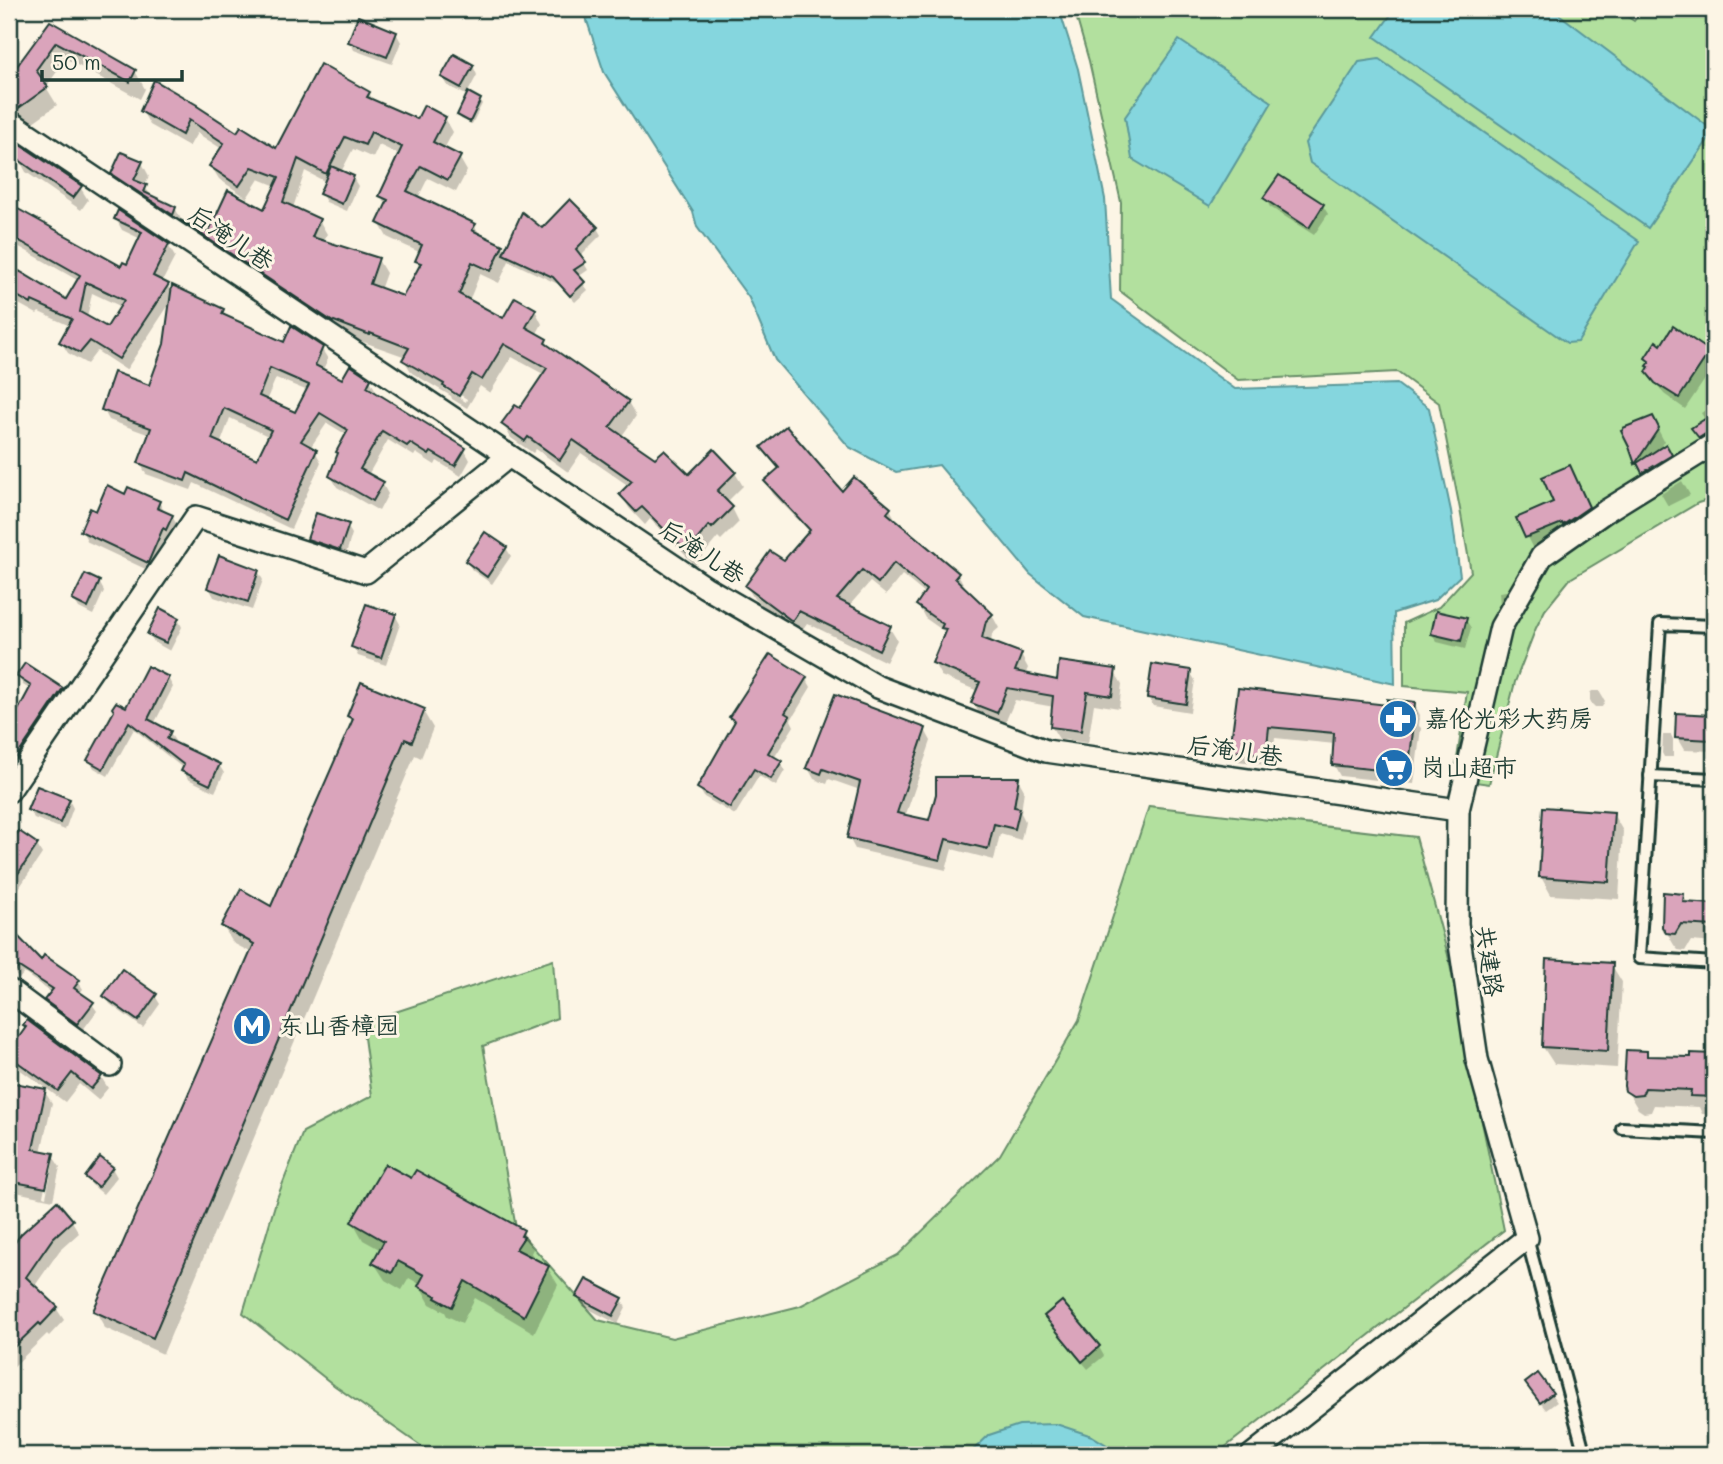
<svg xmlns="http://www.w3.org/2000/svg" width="1723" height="1464" font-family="Mali,'LXGW WenKai TC',sans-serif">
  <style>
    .green { fill: #b2e09e; stroke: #688e69; stroke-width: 2 }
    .water { fill: #85d6de; stroke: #5c999a; stroke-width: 2 }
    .shadow { fill: #0003; fill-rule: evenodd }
    .building { fill: #daa4bb; stroke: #1f3d34; stroke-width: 2; fill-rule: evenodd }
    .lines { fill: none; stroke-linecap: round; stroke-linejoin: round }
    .service-casing { stroke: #1f3d34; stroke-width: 16 }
    .minor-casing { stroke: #1f3d34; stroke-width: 26 }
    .service { stroke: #fcf5e5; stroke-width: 10 }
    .minor { stroke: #fcf5e5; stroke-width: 21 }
    .labels { text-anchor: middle; stroke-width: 6; stroke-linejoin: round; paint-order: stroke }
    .street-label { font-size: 24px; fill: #1f3d34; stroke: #fcf5e5 }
    .poi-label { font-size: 24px; fill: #1f3d34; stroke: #fcf5e5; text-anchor: start }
  </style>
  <rect width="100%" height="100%" fill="#fcf5e5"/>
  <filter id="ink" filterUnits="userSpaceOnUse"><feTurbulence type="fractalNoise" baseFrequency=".0143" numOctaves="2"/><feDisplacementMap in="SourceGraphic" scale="14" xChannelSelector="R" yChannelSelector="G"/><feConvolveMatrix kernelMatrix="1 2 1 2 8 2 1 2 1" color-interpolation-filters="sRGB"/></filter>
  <g filter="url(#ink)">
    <g class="green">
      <polygon points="1074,9 1616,9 1634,21 1643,9 1714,9 1714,498 1698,503 1570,579 1545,610 1536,628 1515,682 1489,784 1454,779 1467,692 1404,686 1404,623 1439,607 1471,572 1460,509 1439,403 1397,372 1238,380 1120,291 1121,202 1089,61"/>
      <polygon points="1149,806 1416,837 1448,955 1504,1230 1215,1455 434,1455 335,1386 243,1313 277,1198 303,1132 372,1096 362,1023 553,960 557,1018 483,1046 516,1228 598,1320 672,1338 800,1306 898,1255 1000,1155 1079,1020"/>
    </g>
    <g class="water">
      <polygon points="583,9 1059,9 1078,69 1105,199 1111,299 1235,389 1397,384 1429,408 1451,511 1460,576 1435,600 1394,613 1395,684 1084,617 1030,574 939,465 896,472 849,447 775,360 749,298 697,227 693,212 604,72"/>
      <polygon points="1395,9 1552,9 1714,131 1648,228 1375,37"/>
      <polygon points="1179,40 1272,102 1210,206 1132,159 1125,117"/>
      <polygon points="1379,59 1639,241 1578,342 1567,343 1310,163 1305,143 1359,62"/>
      <polygon points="1056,1424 1092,1436 1123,1455 968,1455 989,1435 1019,1425"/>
    </g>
    <g class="shadow">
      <polygon points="51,23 135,71 145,89 140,99 66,59 46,87 57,105 26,127 9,130 9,80"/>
      <polygon points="396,33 401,42 392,64 354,50 350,41"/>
      <polygon points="473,66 477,75 467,94 480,100 482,104 472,124 461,119 459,115 468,96 448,86 443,77"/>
      <path d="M155 83 238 134 277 151 369 93 374 102 418 121 445 118 453 132 444 149 459 157 467 171 456 192 428 178 418 198 474 225 481 236 502 246 506 253 542 230 597 228 601 235 580 256 588 270 578 277 588 290 575 302 558 284 509 261 499 283 480 274 469 301 504 321 535 310 542 324 536 335 546 340 551 350 628 402 636 416 621 437 655 461 689 477 735 473 743 486 726 503 732 508 739 522 721 540 718 537 695 565 650 519 645 525 629 508 621 494 629 486 581 453 568 472 536 449 533 453 511 438 503 424 520 411 545 375 512 357 490 393 480 386 467 408 452 399 451 396 412 373 404 360 406 357 341 334 190 234 185 224 209 236 264 212 276 186 259 179 247 198 219 179 211 166 222 149 197 133 189 147 150 125 142 111ZM379 145 400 155 381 196 387 206 379 223 387 237 421 253 417 261 421 267 403 298 380 290 386 273 378 260 323 243 327 234 319 220 293 208 305 171 326 182 321 193 326 202 347 211 358 186 353 178 341 172 353 149 373 158ZM443 384 467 399 466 402 443 388Z"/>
      <polygon points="19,159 80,187 88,200 81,210 26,172"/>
      <polygon points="142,163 149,176 144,186 153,198 175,208 182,221 180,227 121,187 116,179 149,201 149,197 116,175 115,177 113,173"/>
      <polygon points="1279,177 1323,206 1328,214 1314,235 1270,207 1265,198"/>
      <path d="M9 206 122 269 127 266 141 239 122 230 116 219 168 245 175 257 162 282 167 285 173 294 223 310 227 318 285 344 321 348 328 359 322 371 343 382 370 380 376 391 374 394 464 449 470 460 461 476 437 461 435 465 416 453 414 456 388 440 368 475 382 483 388 494 379 511 337 487 331 476 347 435 327 423 310 448 315 451 321 462 291 529 194 483 191 490 146 474 140 463 150 435 109 420 103 409 150 387 166 345 172 300 126 370 97 351 87 364 68 353 61 342 70 326 39 312 37 314 17 303 11 291 67 301 79 281 9 241ZM92 293 122 307 107 330 87 318ZM276 378 308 391 295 415 266 401ZM230 418 270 437 258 461 220 445Z"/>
      <polygon points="1662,348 1709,352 1714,362 1714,366 1685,409 1664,394 1648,372 1650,364 1647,358"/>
      <polygon points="1714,404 1714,447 1701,441 1694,429 1706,421 1701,413"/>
      <polygon points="1652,418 1664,441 1656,453 1666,446 1677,467 1650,483 1636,463 1631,446"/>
      <polygon points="763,447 842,494 890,509 897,522 958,574 965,587 964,588 992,615 999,628 992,634 991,643 1021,655 1028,668 1025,675 1059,682 1114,671 1122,684 1119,708 1094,704 1088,743 1059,739 1051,726 1054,707 1015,700 1004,725 981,716 973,703 978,691 941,676 934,663 945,632 925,618 918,605 925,594 902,575 886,595 870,582 848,607 889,627 897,640 886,662 807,623 800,633 754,599 747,586 784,563 810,532 773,494 766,481 779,470 771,460"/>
      <polygon points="1576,479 1594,519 1570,533 1533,549 1518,519 1555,503"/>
      <polygon points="1682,481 1690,495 1668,506 1661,494"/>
      <polygon points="126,496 159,502 165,513 172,516 178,527 154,573 88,542 82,531 97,513"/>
      <polygon points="1710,517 1714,518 1714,559 1708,549"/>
      <polygon points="347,526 352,534 345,557 314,547 309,539"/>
      <polygon points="506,548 511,556 492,584 472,570 467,561"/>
      <polygon points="258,571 263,580 252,610 214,597 209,588"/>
      <polygon points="99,582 104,591 93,615 79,608 74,600"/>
      <polygon points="1506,591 1511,599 1503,612 1500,606 1499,592"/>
      <polygon points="395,615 400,624 386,665 358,656 353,647"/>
      <polygon points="178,619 182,627 170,651 154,642 149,634"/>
      <polygon points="1466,620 1471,628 1465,649 1437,642 1432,634"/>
      <polygon points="1190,672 1195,680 1190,712 1153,706 1149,698"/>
      <polygon points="18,676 62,690 67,698 20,767 9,762 9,731 31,690 23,685"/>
      <polygon points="168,678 173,687 154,724 170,733 175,741 173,744 219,765 224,773 215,792 188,779 183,771 184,769 134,729 108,776 94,768 89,760 127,710"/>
      <polygon points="806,678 811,687 791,720 794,726 774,758 780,762 785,770 776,786 759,776 735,815 704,797 699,788 735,725 731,717"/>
      <polygon points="1240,690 1388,707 1414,703 1420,715 1419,726 1421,728 1414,784 1340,776 1334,765 1335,744 1275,738 1271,766 1238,761 1232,750"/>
      <polygon points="1592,691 1599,691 1605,701 1602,707 1595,707 1592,704 1590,700 1590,693"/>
      <polygon points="423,711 433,728 421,758 415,755 163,1354 105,1328 95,1310 252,953 233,943 223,926 272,908 353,723 349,715"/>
      <polygon points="1711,717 1714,722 1714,751 1684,750 1677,738"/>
      <polygon points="925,730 931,741 905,817 930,822 1018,779 1024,790 1021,813 1025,821 1021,840 1000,834 994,860 952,849 946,870 855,849 849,838 860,790 829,779 827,784 814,779 808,768"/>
      <polygon points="1663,735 1671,735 1673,739 1673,757 1664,757 1662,753"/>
      <polygon points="69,800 73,808 65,830 34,818 29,810"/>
      <polygon points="1613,814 1623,831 1619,899 1551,895 1541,877"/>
      <polygon points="20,834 37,845 42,854 11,900 9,898 9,850"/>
      <polygon points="1683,895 1688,904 1714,905 1714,943 1691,941 1685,951 1678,950 1674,945 1663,926"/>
      <polygon points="9,929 41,963 78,981 83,989 79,994 92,1004 97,1011 82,1031 51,1008 46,1000 52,993 24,973 19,979 9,968"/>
      <polygon points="1611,964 1622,982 1617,1068 1554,1064 1543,1047"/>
      <polygon points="105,996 155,996 160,1004 143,1028 110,1004"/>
      <polygon points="27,1028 101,1077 108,1088 98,1100 79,1084 65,1102 15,1066 9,1054"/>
      <polygon points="1646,1053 1649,1057 1692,1059 1693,1055 1714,1056 1714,1114 1702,1114 1699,1107 1654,1105 1651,1112 1644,1113 1638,1109 1627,1091"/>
      <path d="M9 1083 44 1091 52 1103 41 1152 52 1155 60 1167 53 1200 16 1192 9 1179V1146H10L16 1117 9 1116ZM50 1163H53L46 1197 43 1196Z"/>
      <polygon points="112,1168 117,1177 103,1194 92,1185 87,1177"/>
      <polygon points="72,1221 79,1233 60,1250 34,1287 56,1308 64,1320 49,1336 47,1334 9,1371 9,1254 22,1235"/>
      <polygon points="353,1222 523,1232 533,1249 531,1253 533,1256 531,1259 548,1268 558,1285 534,1333 475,1298 462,1323 447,1316 445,1312 430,1304 420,1286 421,1285 409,1278 402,1290 385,1280 374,1263 381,1250 363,1240"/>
      <polygon points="578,1297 622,1299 626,1308 618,1324 583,1306"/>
      <polygon points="1062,1303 1099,1347 1104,1356 1088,1369 1051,1325 1046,1316"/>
      <polygon points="1538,1376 1557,1402 1546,1410 1532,1392"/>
    </g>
    <g class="building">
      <polygon points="358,16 397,32 387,57 348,42"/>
      <polygon points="50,21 136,70 130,82 56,42 36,70 48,87 16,110 9,108 9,77"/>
      <polygon points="454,54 474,65 461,88 441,77"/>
      <path d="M320 64 370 92 367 97 417 119 424 105 446 117 433 142 461 156 448 180 421 166 407 191 476 224 472 230 503 245 491 271 472 262 459 294 503 318 515 297 536 309 526 327 547 339 545 343 629 401 610 427 655 458 664 450 689 474 714 449 736 472 717 491 733 507 712 528 709 525 687 552 642 507 636 512 619 494 632 481 573 440 560 460 528 437 525 441 501 424 515 405 520 408 547 368 504 344 482 380 472 374 459 396 443 386 444 384 402 360 409 348 370 333V335L334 321 333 322 180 220 208 233 228 190 264 209 279 177 252 167 239 186 209 166 224 143 189 120 182 135 140 111 154 80 197 105V106L237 132 241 126 276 148ZM371 132 402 147 379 196 388 200 377 223 422 245 415 261 421 263 403 296 370 284 379 258 312 237 320 219 283 202 298 159 326 174 345 137 365 145Z"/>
      <polygon points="468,92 481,99 470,122 457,115"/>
      <polygon points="9,137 82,186 73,198 9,153"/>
      <polygon points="121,152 143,161 134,180 147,185 144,192 176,207 173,215 111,174"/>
      <polygon points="331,166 354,176 342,204 319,194"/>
      <polygon points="1279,175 1324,204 1309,228 1263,198"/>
      <polygon points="570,199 598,227 576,249 586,262 574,270 585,282 570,296 553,277 503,254 522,212 542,228"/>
      <path d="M9 204 121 266 123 262 127 264 142 232 114 219 118 210 169 244 153 276 169 284 119 359 90 341 80 353 59 342 72 319 32 301 31 304 9 291 19 271 66 299 80 275 9 235ZM86 282 124 300 107 327 80 312Z"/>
      <path d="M172 285 224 309 222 314 284 342 291 326 323 347 315 365 342 379 350 365 371 379 367 387 466 448 455 466 431 452 429 455 410 443 407 446 382 431 360 469 384 482 373 501 329 476 338 453 336 452 348 430 320 413 301 441 317 450 285 520 188 473 185 481 138 463 151 428 101 410 114 372 149 385 164 344ZM270 368 309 385 295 412 259 396ZM224 408 271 430 257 459 212 439Z"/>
      <polygon points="1673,326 1710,351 1679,398 1655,383 1646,372 1649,367 1647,366 1650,362 1645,358 1656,341 1661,345"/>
      <polygon points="1714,413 1714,431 1707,433 1699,438 1691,428"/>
      <polygon points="1653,416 1659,428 1635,464 1629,447 1621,431 1623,430 1623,428"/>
      <polygon points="786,426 842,491 854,477 891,508 887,513 959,573 955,578 993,614 986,621 982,638 1022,653 1015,671 1057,680 1059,661 1116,669 1112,696 1087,692 1081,731 1050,727 1053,696 1007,688 997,713 971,703 980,682 932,663 946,629 941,628 943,624 916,605 926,590 894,563 878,583 862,570 837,599 891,626 879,650 799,611 792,621 745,586 770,551 784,560 810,530 764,481 779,468 761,447"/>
      <polygon points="1666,444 1672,455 1642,473 1637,463"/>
      <polygon points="1570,465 1589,507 1563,525 1562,523 1525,538 1516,518 1553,502 1542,477"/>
      <polygon points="107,485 125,494 128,487 160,501 157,508 173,515 166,530 163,528 148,563 80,531 90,508 96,511"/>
      <polygon points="316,513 349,524 340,550 307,539"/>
      <polygon points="485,532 507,547 487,577 465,561"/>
      <polygon points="219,555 259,570 248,602 207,588"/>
      <polygon points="85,574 100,581 88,608 72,600"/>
      <polygon points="366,604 396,614 381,658 351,647"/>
      <polygon points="160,608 179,618 166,643 147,634"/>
      <polygon points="1436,611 1467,618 1461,641 1431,634"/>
      <polygon points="770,654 807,677 785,713 790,716 768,753 782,761 771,779 754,769 730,808 697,788 735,721 729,717"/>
      <polygon points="25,663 63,688 15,759 9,757 9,727 31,686 16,676"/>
      <polygon points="1152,664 1191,670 1186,704 1147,698"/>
      <polygon points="147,666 169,677 148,719 171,731 167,739 220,764 210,785 181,771 184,765 129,722 103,769 87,760 114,711 112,708 116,702 126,707"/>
      <polygon points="361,682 425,709 412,742 405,739 153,1338 93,1311 254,944 221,926 241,889 271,906 353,719 347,716"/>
      <polygon points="1238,688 1387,705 1387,699 1415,702 1414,715 1415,715 1408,773 1332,765 1334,733 1269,727 1266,755 1230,750"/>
      <polygon points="835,694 926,728 897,813 929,820 936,794 936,777 1019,777 1014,807 1020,808 1015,829 994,824 988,849 946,839 940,860 847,838 860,782 823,769 821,774 806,768"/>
      <polygon points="1676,713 1712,715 1711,740 1675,738"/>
      <polygon points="37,786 70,799 60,823 27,810"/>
      <polygon points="1543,807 1614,812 1609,882 1539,877"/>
      <polygon points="19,831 38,844 9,887 9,847"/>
      <polygon points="1663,892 1684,894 1683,902 1714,904 1714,926 1681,924 1675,934 1666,933 1662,927"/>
      <polygon points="9,927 41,960 44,955 80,980 74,988 94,1002 77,1024 44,1000 53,989 19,967 9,977"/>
      <polygon points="1546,959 1613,963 1608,1051 1542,1047"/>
      <polygon points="122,969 157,994 138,1021 103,996"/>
      <polygon points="27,1020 102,1076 91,1089 72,1073 58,1091 9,1056 9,1051 26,1027 23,1025"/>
      <polygon points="1626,1050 1647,1051 1647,1056 1691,1057 1691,1053 1714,1054 1714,1097 1690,1096 1691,1090 1645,1088 1642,1095 1633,1096 1625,1091 1624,1086"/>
      <polygon points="9,1082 46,1089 33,1149 54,1153 46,1188 9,1181 9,1146 17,1107 9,1106"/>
      <polygon points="100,1157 113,1167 98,1187 85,1177"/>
      <polygon points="385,1164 411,1178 416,1170 524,1230 521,1236 524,1237 516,1249 549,1266 524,1316 465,1281 452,1307 435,1298 436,1296 418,1286 424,1275 398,1261 392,1273 372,1263 384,1241 351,1222"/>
      <polygon points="57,1201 73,1220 53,1238 26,1277 58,1307 41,1325 39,1323 9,1352 9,1251 21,1234"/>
      <polygon points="586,1279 623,1298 613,1316 576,1297"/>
      <polygon points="1062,1301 1100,1346 1082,1362 1044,1316"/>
      <polygon points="1538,1373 1553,1393 1540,1403 1525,1383"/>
    </g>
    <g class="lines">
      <defs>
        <g id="service">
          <polyline points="1714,626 1660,624 1639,958 1714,963"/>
          <polyline points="1650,776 1714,779"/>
          <polyline points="1622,1128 1714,1133"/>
          <polyline points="1527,1238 1585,1455"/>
        </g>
        <g id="minor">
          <polyline points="9,121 705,587 878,687 1046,751 1458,810"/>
          <polyline points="9,791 196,517 366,572 509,456"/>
          <polyline points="9,990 110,1065"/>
          <polyline points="1252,1455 1527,1238 1477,1059 1457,924 1458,810 1501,627 1542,556 1606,511 1714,444"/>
        </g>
      </defs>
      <use href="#service" class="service-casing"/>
      <use href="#minor" class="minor-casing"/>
      <use href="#service" class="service"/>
      <use href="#minor" class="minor"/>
    </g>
  </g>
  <defs>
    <symbol id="pharmacy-disc" viewBox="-11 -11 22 22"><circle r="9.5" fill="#1f6fb2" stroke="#fcf5e5"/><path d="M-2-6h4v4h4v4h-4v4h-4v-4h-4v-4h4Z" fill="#fff"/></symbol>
    <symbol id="supermarket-disc" viewBox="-11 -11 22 22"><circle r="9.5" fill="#1f6fb2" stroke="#fcf5e5"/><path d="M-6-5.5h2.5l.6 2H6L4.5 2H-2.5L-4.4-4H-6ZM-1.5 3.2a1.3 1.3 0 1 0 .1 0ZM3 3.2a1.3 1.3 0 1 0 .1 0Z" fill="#fff"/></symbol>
    <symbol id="metro-disc" viewBox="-11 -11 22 22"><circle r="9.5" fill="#1f6fb2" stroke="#fcf5e5"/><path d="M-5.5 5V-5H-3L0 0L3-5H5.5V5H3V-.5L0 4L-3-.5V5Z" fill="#fff"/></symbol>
  </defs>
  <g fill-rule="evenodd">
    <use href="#pharmacy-disc" x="1376" y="697" width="44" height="44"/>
    <use href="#supermarket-disc" x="1372" y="746" width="44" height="44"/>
    <use href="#metro-disc" x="230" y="1004" width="44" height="44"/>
  </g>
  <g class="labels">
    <g class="street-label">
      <text transform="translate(231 238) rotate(34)" y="8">后淹儿巷</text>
      <text transform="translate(702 552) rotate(33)" y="8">后淹儿巷</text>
      <text transform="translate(1235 751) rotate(8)" y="8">后淹儿巷</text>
      <text transform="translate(1489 961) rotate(82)" y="8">共建路</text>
    </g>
    <g class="poi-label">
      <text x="1425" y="727">嘉伦光彩大药房</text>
      <text x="1421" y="776">岗山超市</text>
      <text x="279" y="1034">东山香樟园</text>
    </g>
  </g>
  <rect width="1723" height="1464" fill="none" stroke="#fcf5e5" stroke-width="35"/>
  <rect x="18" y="18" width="1688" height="1429" fill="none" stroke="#1f3d34" stroke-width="2.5" filter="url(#ink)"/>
  <path d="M42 70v10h140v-10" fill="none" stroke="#1f3d34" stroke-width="3.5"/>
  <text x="52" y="70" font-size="21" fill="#1f3d34" stroke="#fcf5e5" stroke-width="5" paint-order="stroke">50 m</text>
</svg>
